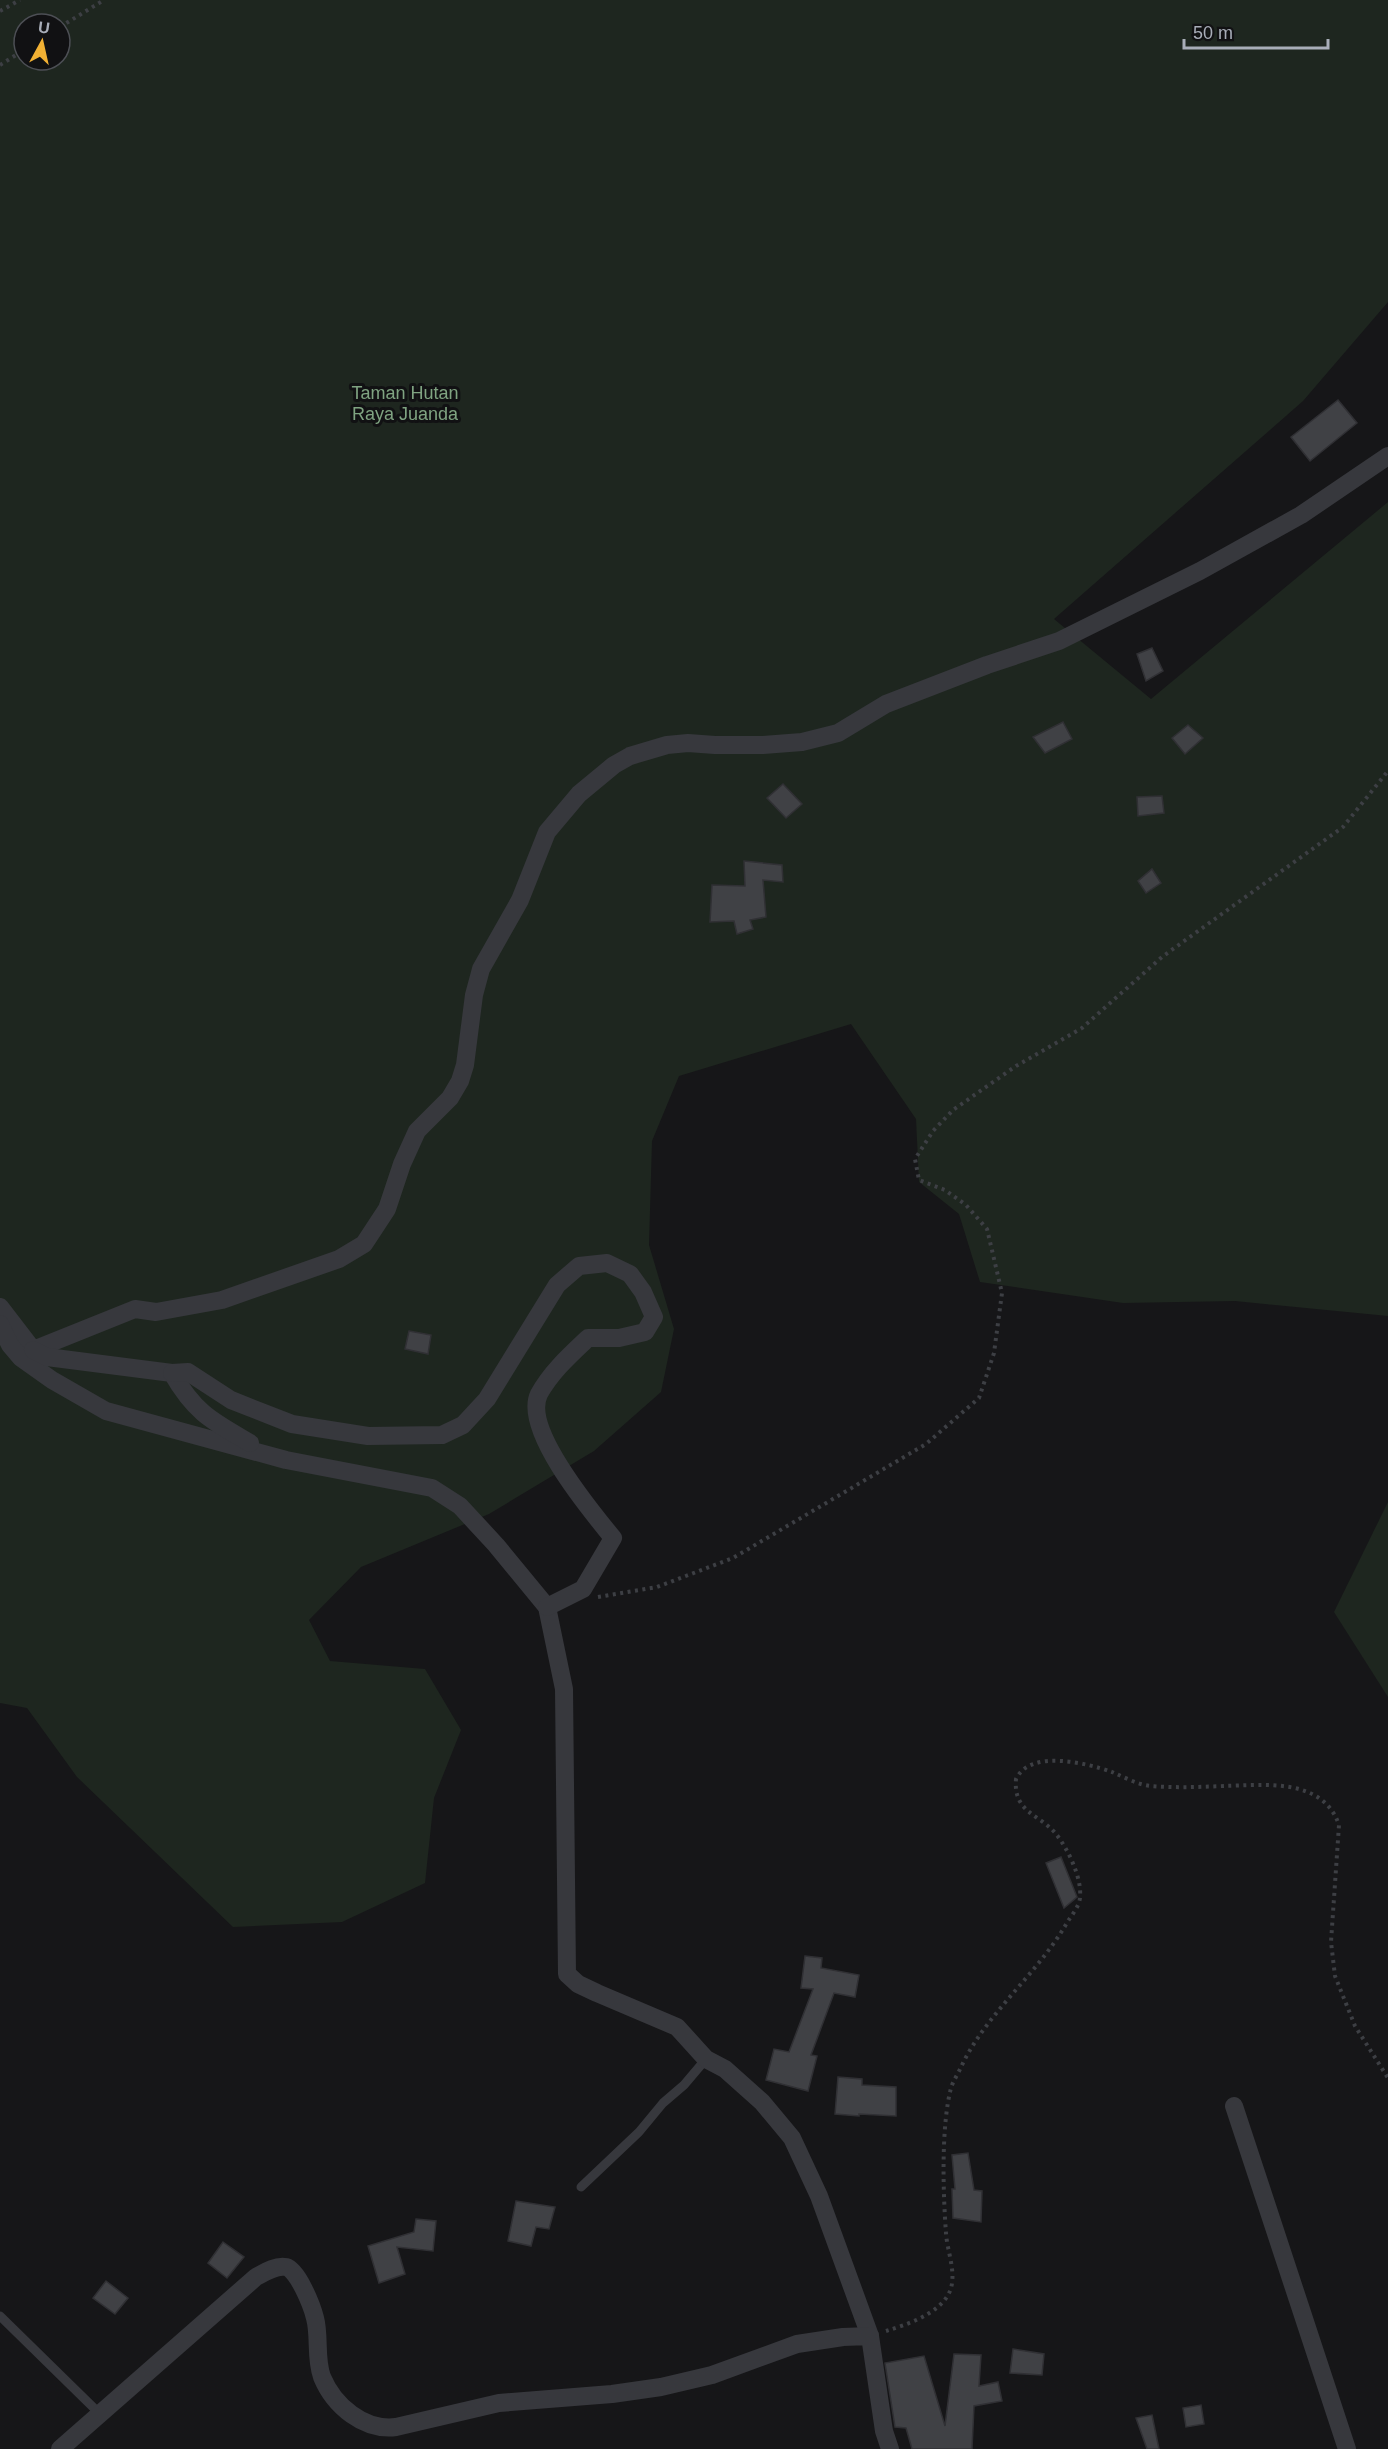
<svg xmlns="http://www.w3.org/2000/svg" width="1388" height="2449" font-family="Arial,sans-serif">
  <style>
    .green { fill: #1e261f; fill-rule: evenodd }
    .building { fill: #404145; stroke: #303034; stroke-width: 1.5 }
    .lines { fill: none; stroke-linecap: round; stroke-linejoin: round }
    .path { stroke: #3d3f44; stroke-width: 4; stroke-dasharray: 3 4.5; stroke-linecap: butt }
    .lane { stroke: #37383d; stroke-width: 9 }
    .street { stroke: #37383d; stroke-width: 18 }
    .labels { text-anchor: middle; stroke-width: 6; stroke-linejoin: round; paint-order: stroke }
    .park-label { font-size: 18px; fill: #7fa381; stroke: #111113 }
  </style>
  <rect width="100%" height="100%" fill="#161618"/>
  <g class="green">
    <path d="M0 0H1388V302L1303 401 1054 619 1151 699 1388 502V1316L1235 1301 1123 1303 980 1282 959 1214 919 1182 916 1119 851 1024 679 1076 652 1141 649 1245 674 1329 661 1392 594 1451 489 1514 361 1567 309 1620 330 1661 425 1669 461 1730 434 1798 425 1883 342 1922 233 1927 77 1777 27 1708 0 1703ZM24 24H60V60H24Z"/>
    <polygon points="1388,1502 1388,1697 1334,1612"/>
  </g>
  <g class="building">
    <polygon points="1338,400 1357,423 1310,461 1291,437"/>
    <polygon points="1152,648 1163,671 1146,681 1137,654"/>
    <polygon points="1063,722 1072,739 1045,753 1033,737"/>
    <polygon points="1188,725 1203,738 1185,754 1172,738"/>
    <polygon points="783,784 802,804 786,818 767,798"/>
    <polygon points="1162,796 1164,813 1138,816 1137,797"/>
    <polygon points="744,861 782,865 783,882 763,880 766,917 750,920 753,929 737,934 734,921 710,922 712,885 745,886"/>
    <polygon points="1152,869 1161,883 1146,893 1138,881"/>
    <polygon points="409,1331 431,1335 428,1354 405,1349"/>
    <polygon points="1061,1857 1077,1897 1064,1908 1046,1863"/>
    <polygon points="805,1956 822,1958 821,1968 859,1975 855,1997 834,1993 811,2055 817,2056 808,2091 766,2080 774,2049 789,2052 813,1989 801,1988"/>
    <polygon points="838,2077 862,2079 862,2085 896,2087 896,2116 859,2114 859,2116 835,2114"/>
    <polygon points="968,2153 974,2190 982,2191 981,2222 953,2218 952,2189 955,2189 952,2155"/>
    <polygon points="516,2201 555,2207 549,2229 536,2227 531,2246 508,2241"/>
    <polygon points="416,2219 436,2221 433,2251 397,2247 405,2274 379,2283 368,2246 414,2232"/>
    <polygon points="223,2242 244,2257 227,2278 208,2263"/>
    <polygon points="106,2281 128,2298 115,2314 93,2298"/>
    <polygon points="1013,2349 1044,2354 1042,2375 1010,2373"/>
    <polygon points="954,2354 981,2355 979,2386 998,2382 1002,2401 974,2406 972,2449 912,2449 906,2428 895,2427 885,2363 924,2356 945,2426"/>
    <polygon points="1201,2405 1204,2424 1186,2427 1183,2408"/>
    <polygon points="1152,2415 1159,2449 1147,2449 1136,2418"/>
  </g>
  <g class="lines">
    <g class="path">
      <polyline points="0,11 20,0"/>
      <polyline points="60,27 104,0"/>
      <polyline points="0,65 24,50"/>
      <polyline points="598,1597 657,1587 733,1558 926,1444 979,1398 994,1353 1002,1293 987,1229 966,1205 945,1190 919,1180 915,1159 933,1131 953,1110 1016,1066 1082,1028 1162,957 1343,827 1388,771"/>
      <path d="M886 2331C908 2324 940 2314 950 2291 957 2273 947 2251 946 2233 943 2193 941 2126 951 2088 953 2081 958 2074 961 2067 987 2012 1038 1974 1068 1921 1072 1915 1080 1905 1080 1897 1082 1878 1068 1849 1056 1834 1040 1814 1013 1813 1016 1779 1030 1749 1087 1763 1112 1772 1124 1777 1138 1785 1151 1786 1175 1788 1199 1787 1224 1786 1263 1785 1323 1777 1339 1825L1331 1942 1335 1976 1355 2026 1388 2078"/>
    </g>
    <g class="lane">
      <polyline points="581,2187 639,2132 663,2103 684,2085 706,2059"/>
      <polyline points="0,2316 100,2414"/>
    </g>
    <g class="street">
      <polyline points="0,1307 33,1350 135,1309 156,1312 222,1300 339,1259 364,1244 387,1209 402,1164 417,1131 450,1098 460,1081 465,1065 474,995 481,969 520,900 547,832 579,794 614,765 630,756 667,745 688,743 715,745 763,745 802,742 838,733 886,704 987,665 1059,641 1200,571 1301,515 1388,456"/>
      <polyline points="0,1324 10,1345 21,1358 52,1380 106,1411 286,1460 432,1488 460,1506 496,1545 547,1607 564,1689 567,1974 578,1984 597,1993 677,2027 706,2059 725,2069 762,2102 792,2138 819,2196 870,2336"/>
      <path d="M33 1350 47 1357 172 1373C195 1413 212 1421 250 1443"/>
      <path d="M172 1373 188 1372 231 1400 292 1424 368 1436 442 1435 463 1425 487 1399 557 1285 579 1266 607 1263 630 1274 643 1292 654 1317 645 1332 619 1338H588C570 1355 551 1372 539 1394 522 1429 591 1511 613 1538L583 1589 547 1607"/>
      <polyline points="1234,2106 1347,2449"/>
      <path d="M60 2449 256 2277C265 2272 276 2265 286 2267 298 2270 312 2306 315 2318 320 2336 315 2358 322 2377 334 2406 364 2431 396 2427L499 2403 612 2394 661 2387 712 2375 797 2344 843 2337 870 2336 884 2431 890 2449"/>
    </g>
  </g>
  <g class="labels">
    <g class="park-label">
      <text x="405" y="399">Taman Hutan<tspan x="405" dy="21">Raya Juanda</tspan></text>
    </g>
  </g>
  <g transform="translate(42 42) rotate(8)"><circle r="28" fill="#111113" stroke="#4d4f55" stroke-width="1.5"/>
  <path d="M0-4.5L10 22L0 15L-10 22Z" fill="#f2b134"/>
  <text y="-9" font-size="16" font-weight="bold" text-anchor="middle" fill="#a8adb8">U</text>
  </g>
  <path d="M1184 39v9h144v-9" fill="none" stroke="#a8adb8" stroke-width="3"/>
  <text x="1193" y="39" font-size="18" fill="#a8adb8" stroke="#111113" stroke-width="4.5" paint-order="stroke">50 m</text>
</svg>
